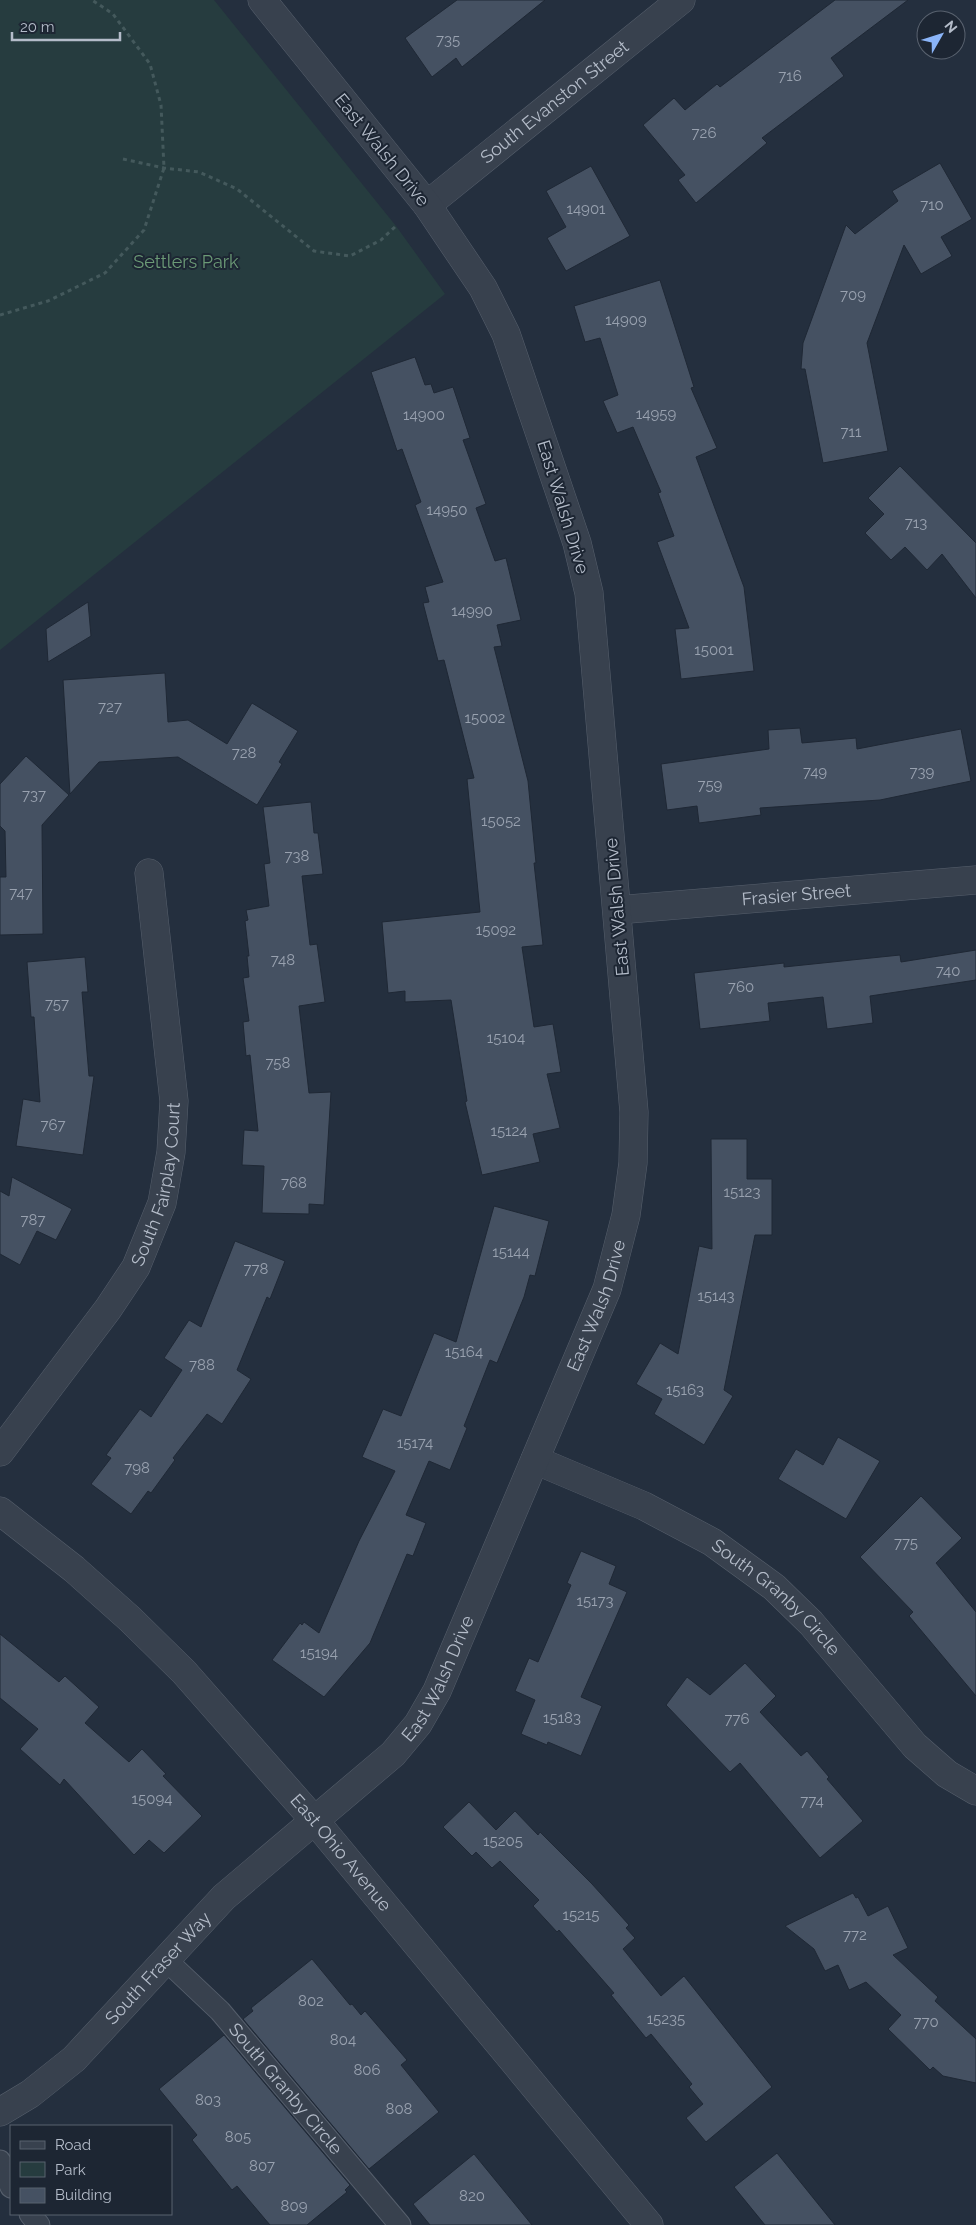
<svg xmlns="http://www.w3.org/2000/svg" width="976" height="2225" font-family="Raleway,sans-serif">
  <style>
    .green { fill: #263c3f }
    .building { fill: #455162; stroke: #1f2835 }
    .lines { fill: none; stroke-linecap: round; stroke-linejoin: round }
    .service-casing { stroke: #565f6c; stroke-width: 23 }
    .minor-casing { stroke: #565f6c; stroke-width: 29 }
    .path { stroke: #44595c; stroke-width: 3; stroke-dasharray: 4 4; stroke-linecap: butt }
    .service { stroke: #38414e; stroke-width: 21 }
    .minor { stroke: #38414e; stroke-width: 28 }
    .labels { text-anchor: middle; stroke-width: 4; stroke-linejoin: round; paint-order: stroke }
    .number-label { font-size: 15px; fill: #98a1af }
    .street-label { font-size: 18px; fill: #b4bcc9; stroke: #1d2633 }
    .park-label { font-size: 18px; fill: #6b9a76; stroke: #1d2633 }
  </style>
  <rect width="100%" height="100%" fill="#242f3e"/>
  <polygon class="green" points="0,0 214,0 396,226 445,294 0,650"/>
  <g class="building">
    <polygon points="457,0 545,0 462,67 456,58 432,77 405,38"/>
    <polygon points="835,0 908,0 831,58 844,76 762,138 767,143 696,203 678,180 685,175 643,125 674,98 685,110 717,84 720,87"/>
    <polygon points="940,163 972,219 941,237 952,256 921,274 904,245 867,343 888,451 823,463 805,369 801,369 803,343 846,225 855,234 898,201 892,191"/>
    <polygon points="591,166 630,236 566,271 547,238 566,227 546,191"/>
    <polygon points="660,280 694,387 691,388 717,448 696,457 744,587 754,671 681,679 675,629 689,628 657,542 674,536 658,493 661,492 633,427 617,433 603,401 618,395 600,338 585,342 574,306"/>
    <polygon points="415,357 425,385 431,384 434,393 453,387 470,438 463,440 486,504 476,508 495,561 506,558 521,620 497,625 502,646 494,647 528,781 536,863 534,863 543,945 522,947 534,1027 553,1024 561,1072 547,1074 560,1128 533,1134 540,1162 482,1175 465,1102 467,1101 451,1000 405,1002 405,991 388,993 382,922 480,912 467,779 474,778 444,660 438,661 423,603 429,602 425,587 443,582 415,505 421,502 402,449 397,451 371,372"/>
    <polygon points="900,466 976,543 976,598 942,554 927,570 905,547 891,560 865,533 884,514 868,498"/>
    <polygon points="88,602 91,636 48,662 46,629"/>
    <polygon points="165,673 168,722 188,720 227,744 252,703 298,731 279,762 282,764 257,805 178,757 99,762 70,794 63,680"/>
    <polygon points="800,728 802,743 856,738 857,749 961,729 971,781 880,800 760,808 761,815 699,823 697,806 667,810 661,764 769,749 768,730"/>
    <polygon points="26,756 69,795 42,825 43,934 0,935 0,877 6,877 5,831 0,826 0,784"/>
    <polygon points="311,802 314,833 318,833 323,874 302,876 310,945 317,944 325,1002 299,1006 309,1093 331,1092 324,1205 309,1204 309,1214 262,1213 264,1166 242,1165 244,1130 258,1131 250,1055 246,1056 243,1022 249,1021 243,978 249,977 247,956 249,956 245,921 248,920 246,910 269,906 264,864 270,863 263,807"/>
    <polygon points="976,950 976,980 870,996 873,1023 827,1029 823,997 768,1003 770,1021 700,1029 694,973 784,963 784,967 900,955 901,962"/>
    <polygon points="85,957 88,992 82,992 89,1076 94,1076 83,1155 16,1146 23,1099 40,1102 34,1017 31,1017 27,962"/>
    <polygon points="711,1139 747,1139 747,1179 772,1179 772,1235 755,1235 724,1390 733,1396 704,1445 654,1414 662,1399 636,1384 660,1343 678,1354 699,1246 712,1249"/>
    <polygon points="12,1177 72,1209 56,1240 37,1231 20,1265 0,1254 0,1191 9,1196"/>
    <polygon points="494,1206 549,1221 535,1276 530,1275 524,1297 497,1363 490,1360 464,1426 467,1428 450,1470 429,1461 406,1515 426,1523 413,1556 407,1554 370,1643 324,1697 272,1660 300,1623 302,1625 304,1622 319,1633 359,1541 395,1471 362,1457 383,1409 401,1416 434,1333 456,1342"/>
    <polygon points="235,1241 285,1261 270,1299 267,1297 237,1370 251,1379 222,1424 207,1414 173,1458 175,1460 151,1493 148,1491 131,1514 91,1484 111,1458 106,1455 140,1409 151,1417 182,1370 164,1358 189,1320 201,1327"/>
    <polygon points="838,1437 880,1461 846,1519 778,1479 796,1449 823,1465"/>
    <polygon points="921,1496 962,1538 936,1563 976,1612 976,1696 909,1616 913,1612 860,1557"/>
    <polygon points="581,1551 616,1566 609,1584 627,1592 581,1697 602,1706 581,1756 548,1742 547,1745 521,1734 535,1700 515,1691 529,1658 538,1662 571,1585 567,1583"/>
    <polygon points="0,1634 59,1682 65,1676 99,1707 85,1723 129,1762 142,1749 166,1774 163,1776 202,1816 164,1853 149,1840 134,1855 64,1779 60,1785 20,1749 38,1729 0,1698"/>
    <polygon points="745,1663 776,1696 760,1712 801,1756 807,1751 829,1777 827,1779 863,1821 820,1858 740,1763 730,1772 666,1705 687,1677 710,1695"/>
    <polygon points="469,1802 496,1830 515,1811 538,1835 540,1832 592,1884 629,1925 626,1928 635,1938 623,1949 661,1996 684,1976 772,2087 706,2142 686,2118 703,2104 689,2087 692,2084 651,2034 646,2038 611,1995 614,1993 559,1930 557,1932 533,1906 539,1900 500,1861 492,1868 476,1852 472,1856 443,1827"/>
    <polygon points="853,1893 856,1898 858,1897 868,1916 888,1906 908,1948 893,1955 938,1997 935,2001 976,2039 976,2083 943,2076 933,2067 930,2070 888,2029 901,2015 866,1982 849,1990 838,1965 825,1971 814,1949 785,1926"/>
    <polygon points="312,1959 350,2005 352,2004 361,2015 365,2011 407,2060 401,2065 439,2112 369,2169 243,2019 253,2011 251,2008"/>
    <polygon points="224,2035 350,2185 345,2190 347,2192 307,2225 270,2225 237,2186 232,2190 192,2140 197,2135 159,2089"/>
    <polygon points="777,2153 835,2225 765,2225 734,2187"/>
    <polygon points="474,2154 532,2225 430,2225 413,2204"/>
  </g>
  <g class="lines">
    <defs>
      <g id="service">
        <path id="s1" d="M166 1960 220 2011 400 2225"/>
        <polyline points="0,2161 11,2187"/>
        <polyline points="30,2214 39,2225"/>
      </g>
      <g id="minor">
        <path id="s2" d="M427 205 681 0"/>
        <path id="s3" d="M617 910 976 880"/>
        <path id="s4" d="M0 1452 108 1309 136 1267 162 1203 171 1152 174 1101 149 873"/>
        <path id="s5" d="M535 1460 644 1506 712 1542 774 1587 811 1623 915 1746 947 1774 976 1791"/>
        <path id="s6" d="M0 1511 74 1569 130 1619 184 1672 315 1821 649 2225"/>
        <path id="s7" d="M0 2112 30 2094 74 2059 224 1897 393 1754 418 1724 437 1691 607 1289 626 1215 633 1163 634 1112 589 593 577 543 506 334 483 288 427 205 262 0"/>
      </g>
    </defs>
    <use href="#service" class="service-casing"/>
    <use href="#minor" class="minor-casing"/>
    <g class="path">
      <polyline points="123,159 164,168 199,172 237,189 314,251 350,256 381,240 396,226"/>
      <polyline points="0,315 48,301 105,273 144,230 164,168 161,105 150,64 113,14 92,0"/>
    </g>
    <use href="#service" class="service"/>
    <use href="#minor" class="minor"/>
  </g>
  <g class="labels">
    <g class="number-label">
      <text x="448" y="45">735</text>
      <text x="790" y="81">716</text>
      <text x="704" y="138">726</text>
      <text x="932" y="210">710</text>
      <text x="586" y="214">14901</text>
      <text x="853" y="300">709</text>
      <text x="626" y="325">14909</text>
      <text x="656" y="419">14959</text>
      <text x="424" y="420">14900</text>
      <text x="851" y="437">711</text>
      <text x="447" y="515">14950</text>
      <text x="916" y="528">713</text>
      <text x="472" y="616">14990</text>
      <text x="714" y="655">15001</text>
      <text x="110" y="712">727</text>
      <text x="485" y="723">15002</text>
      <text x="244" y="758">728</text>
      <text x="815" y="777">749</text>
      <text x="922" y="777">739</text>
      <text x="710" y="790">759</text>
      <text x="34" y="800">737</text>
      <text x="501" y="826">15052</text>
      <text x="297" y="861">738</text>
      <text x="21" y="898">747</text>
      <text x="496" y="935">15092</text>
      <text x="283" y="965">748</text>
      <text x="948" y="976">740</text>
      <text x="741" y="992">760</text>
      <text x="57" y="1009">757</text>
      <text x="506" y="1043">15104</text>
      <text x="278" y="1068">758</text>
      <text x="53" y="1130">767</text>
      <text x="509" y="1136">15124</text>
      <text x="294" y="1188">768</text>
      <text x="742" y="1197">15123</text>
      <text x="33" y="1225">787</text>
      <text x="511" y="1257">15144</text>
      <text x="256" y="1274">778</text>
      <text x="716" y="1301">15143</text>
      <text x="464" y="1357">15164</text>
      <text x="202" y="1370">788</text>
      <text x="685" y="1395">15163</text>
      <text x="415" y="1448">15174</text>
      <text x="137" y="1473">798</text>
      <text x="906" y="1548">775</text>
      <text x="595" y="1606">15173</text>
      <text x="319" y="1658">15194</text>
      <text x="562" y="1723">15183</text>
      <text x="737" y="1724">776</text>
      <text x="152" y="1804">15094</text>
      <text x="812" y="1806">774</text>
      <text x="503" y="1846">15205</text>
      <text x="581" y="1920">15215</text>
      <text x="855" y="1940">772</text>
      <text x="311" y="2006">802</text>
      <text x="666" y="2024">15235</text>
      <text x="926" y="2027">770</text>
      <text x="343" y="2045">804</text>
      <text x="367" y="2075">806</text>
      <text x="208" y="2105">803</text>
      <text x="399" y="2114">808</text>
      <text x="238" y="2142">805</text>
      <text x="262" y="2171">807</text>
      <text x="472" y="2201">820</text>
      <text x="294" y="2211">809</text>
    </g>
    <g class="street-label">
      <text dy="6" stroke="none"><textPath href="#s2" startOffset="164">South Evanston Street</textPath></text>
      <text transform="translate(382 150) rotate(51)" y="6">East Walsh Drive</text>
      <text transform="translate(563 507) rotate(73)" y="6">East Walsh Drive</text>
      <text dy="6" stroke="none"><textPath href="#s3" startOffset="180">Frasier Street</textPath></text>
      <text transform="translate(617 907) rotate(-95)" y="6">East Walsh Drive</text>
      <text dy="6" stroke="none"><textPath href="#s4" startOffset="316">South Fairplay Court</textPath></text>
      <text dy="6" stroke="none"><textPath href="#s7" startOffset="1028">East Walsh Drive</textPath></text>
      <text dy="6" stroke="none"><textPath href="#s5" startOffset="280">South Granby Circle</textPath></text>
      <text dy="6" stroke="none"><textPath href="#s7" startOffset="622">East Walsh Drive</textPath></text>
      <text dy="6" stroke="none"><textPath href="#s6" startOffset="484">East Ohio Avenue</textPath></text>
      <text dy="6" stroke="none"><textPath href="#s7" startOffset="215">South Fraser Way</textPath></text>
      <text dy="6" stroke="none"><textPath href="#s1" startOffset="176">South Granby Circle</textPath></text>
    </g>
    <g class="park-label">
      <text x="186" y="268">Settlers Park</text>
    </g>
  </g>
  <rect x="10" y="2125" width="162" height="90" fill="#1d2633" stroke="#59626f"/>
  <rect x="20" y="2141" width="25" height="8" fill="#38414e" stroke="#59626f"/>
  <text x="55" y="2150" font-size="15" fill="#b4bcc9">Road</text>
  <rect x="20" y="2162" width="25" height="15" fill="#263c3f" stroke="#59626f"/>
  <text x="55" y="2175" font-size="15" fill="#b4bcc9">Park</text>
  <rect x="20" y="2188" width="25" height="15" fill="#455162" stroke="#59626f"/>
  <text x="55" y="2200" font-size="15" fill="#b4bcc9">Building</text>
  <g transform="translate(941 35) rotate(51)"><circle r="24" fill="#1d2633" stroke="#59626f"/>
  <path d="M0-4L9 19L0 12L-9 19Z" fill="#8ab4f8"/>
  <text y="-8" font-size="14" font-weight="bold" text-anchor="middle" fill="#b4bcc9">N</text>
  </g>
  <path d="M12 32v8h108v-8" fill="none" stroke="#b4bcc9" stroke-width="2.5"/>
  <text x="20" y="32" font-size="15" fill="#b4bcc9" stroke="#1d2633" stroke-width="4" paint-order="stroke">20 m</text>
</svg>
